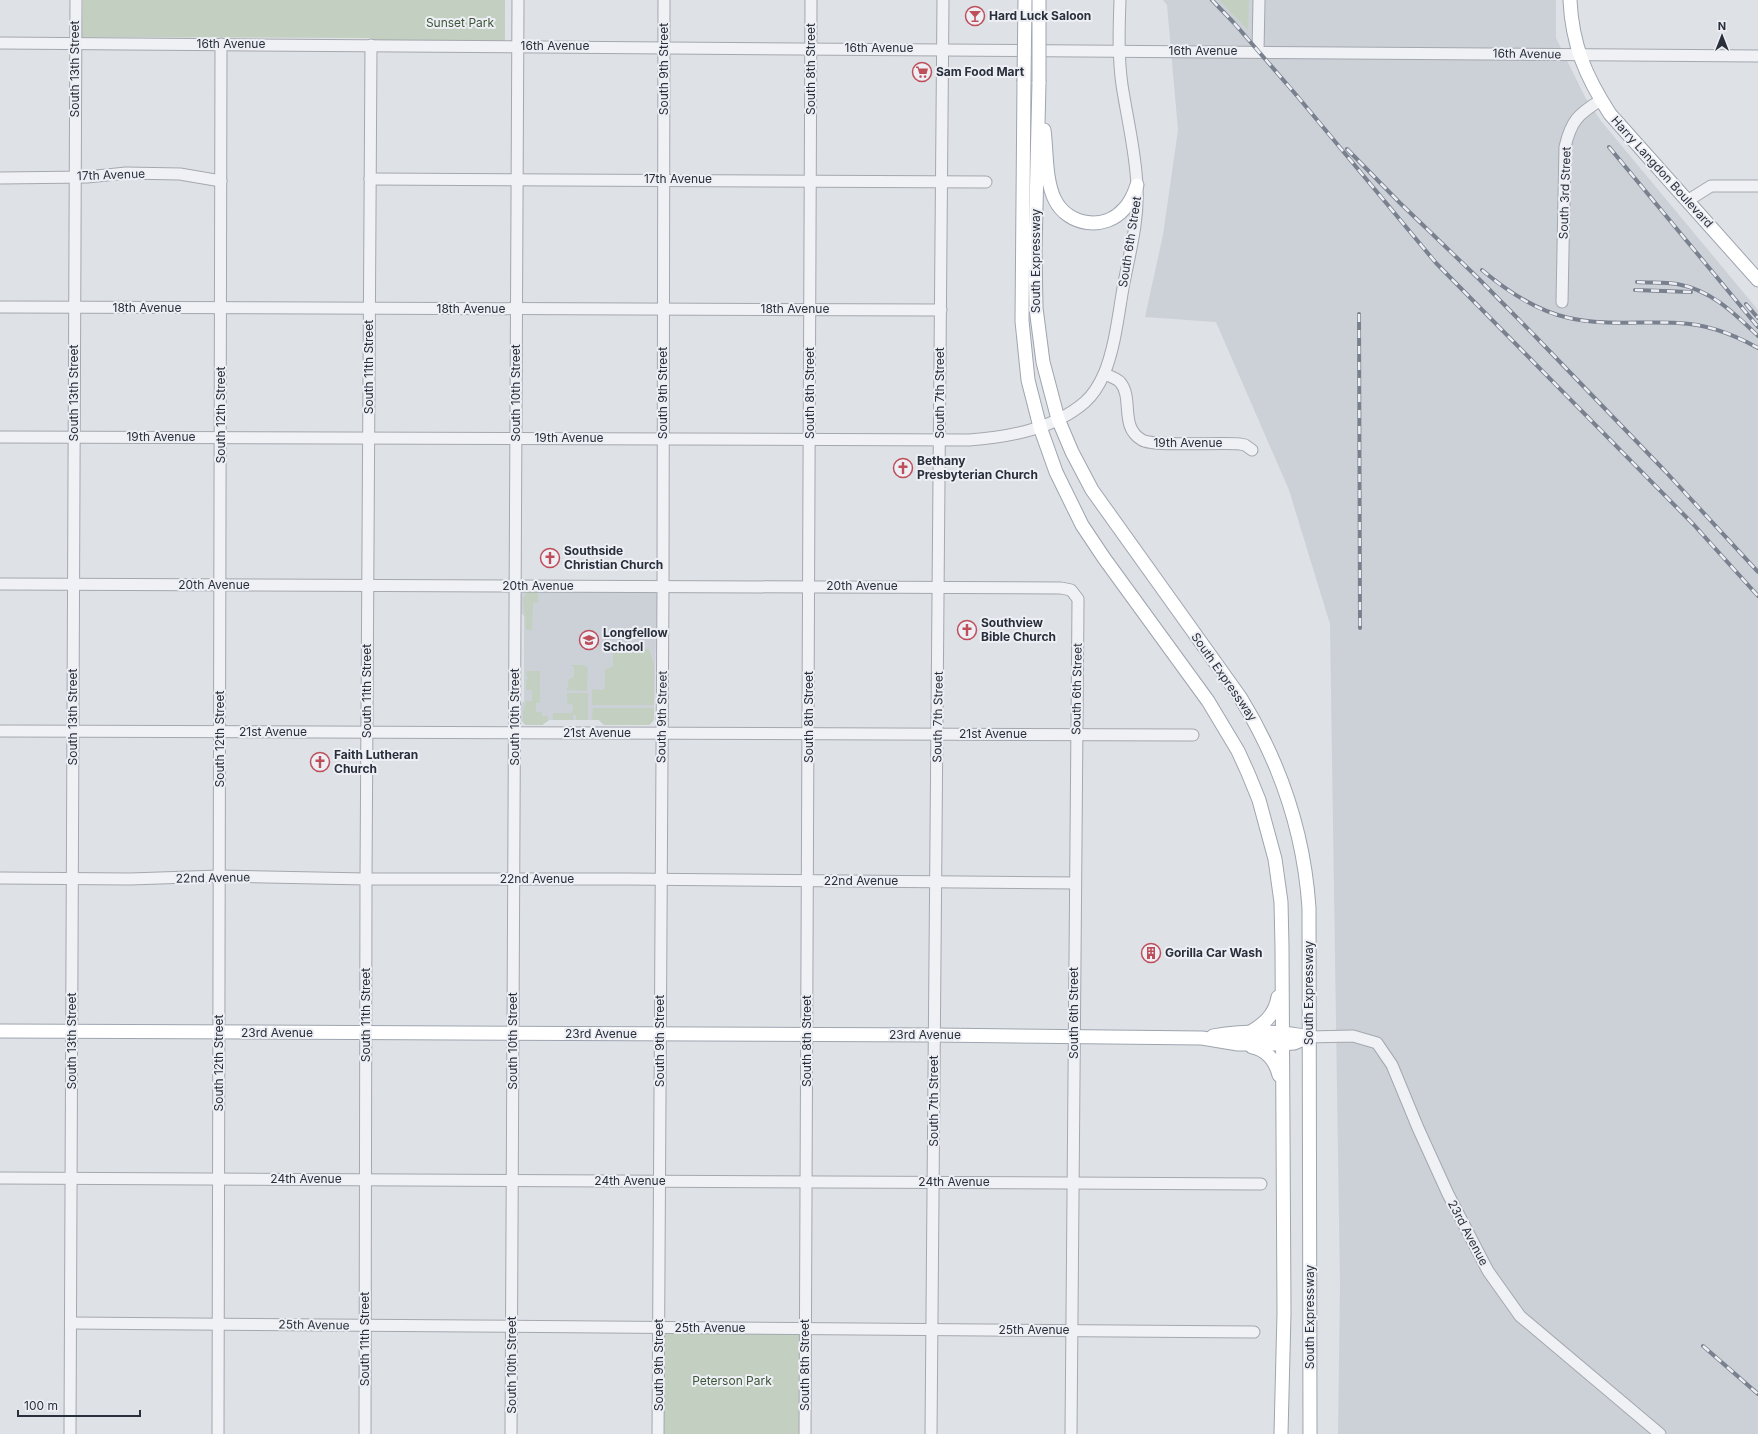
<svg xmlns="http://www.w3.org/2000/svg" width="1758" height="1434" font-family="Inter,sans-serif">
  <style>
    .built { fill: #ccd0d7 }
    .green { fill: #c3cfc0 }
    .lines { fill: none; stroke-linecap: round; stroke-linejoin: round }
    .minor-casing { stroke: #a4a8af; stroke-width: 13 }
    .major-casing { stroke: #9ea5b0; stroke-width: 15 }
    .minor { stroke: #f0f1f5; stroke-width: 11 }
    .major { stroke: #fff; stroke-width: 13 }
    .rail-casing { stroke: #79808e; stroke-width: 4 }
    .rail { stroke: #edeff4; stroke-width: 2.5; stroke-dasharray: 8; stroke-linecap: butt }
    .major-bridge-casing { stroke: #9ea5b0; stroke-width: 15; stroke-linecap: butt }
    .major-bridge { stroke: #fff; stroke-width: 13 }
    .labels { text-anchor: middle; stroke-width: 4; stroke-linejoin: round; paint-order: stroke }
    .poi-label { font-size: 12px; font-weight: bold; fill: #292f3b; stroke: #edeff4; text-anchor: start }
    .park-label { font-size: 12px; fill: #3c5537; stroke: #edeff4 }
    .street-label { font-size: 12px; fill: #292f3b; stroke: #edeff4 }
  </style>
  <rect width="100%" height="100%" fill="#dee1e6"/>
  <g class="built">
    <polygon points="1163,0 1556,0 1556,38 1585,97 1601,121 1758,310 1758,1434 1338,1434 1340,1285 1330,624 1289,490 1216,322 1145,317 1163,235 1178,130 1167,5"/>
    <polygon points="527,590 652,591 655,592 657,595 654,720 649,725 604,725 599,720 549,720 542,725 526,725 520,720 520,705 524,701 524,616 520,612 520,597 522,593"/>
  </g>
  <g class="green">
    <polygon points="83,0 505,0 505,46 379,45 371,38 82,37"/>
    <polygon points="1219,0 1249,0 1248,30"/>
    <path d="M528 592H538V603H533L532 630H526C526 619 523 609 523 598Z"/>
    <polygon points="613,648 649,649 654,665 654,705 592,705 592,689 603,690 605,687 605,669 610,668 613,666"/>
    <polygon points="571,665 584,665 588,668 587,691 567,690 569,679 572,678 574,676 574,667"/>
    <polygon points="527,671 540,671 540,703 536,703 536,712 542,712 542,716 547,716 549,720 542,725 526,725 523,723 523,712 526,701 532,701 532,690 526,690 526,679 527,680 529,678 526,675"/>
    <polygon points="567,693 588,693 588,720 576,720 576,715 573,715 573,720 553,720 553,713 571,713 573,711 573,705 567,703"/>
    <polygon points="593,708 654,708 654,720 649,725 604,725 599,720 592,720"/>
    <polygon points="659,1327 806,1328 805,1434 658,1434"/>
  </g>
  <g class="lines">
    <defs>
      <g id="minor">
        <polyline points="0,43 1758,56"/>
        <polyline points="1258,51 1259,0"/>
        <polyline points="0,178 87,177 126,173 180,174 221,181"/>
        <polyline points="370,179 986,182"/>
        <polyline points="1687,201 1711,186 1758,186"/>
        <path d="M1562 302 1565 147C1571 121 1578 114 1601 100"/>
        <polyline points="0,307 941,310"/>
        <path d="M1104 374C1109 376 1116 378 1120 382 1134 398 1119 427 1142 440 1154 447 1221 442 1240 444L1245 445 1252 450"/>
        <path d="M0 437 969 440C1009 437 1054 429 1085 402 1093 395 1100 383 1104 374 1115 347 1118 317 1123 288 1129 255 1139 221 1137 187 1136 153 1127 118 1122 85 1118 57 1119 28 1120 0"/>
        <polyline points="0,584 1061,588 1071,590 1078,599 1078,603 1071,1434"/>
        <polyline points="0,731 1193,735"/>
        <polyline points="0,878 130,879 219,876 366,879 627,879 1075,883"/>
        <polyline points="1308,1037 1353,1036 1377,1043 1392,1065 1418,1128 1448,1194 1488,1271 1520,1316 1660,1434"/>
        <polyline points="0,1178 1261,1184"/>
        <polyline points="71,1323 1254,1332"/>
        <polyline points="70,1434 76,0"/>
        <polyline points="218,1434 221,44"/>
        <polyline points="365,1434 366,879 371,45"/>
        <polyline points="511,1434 518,0"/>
        <polyline points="658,1434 663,586 664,0"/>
        <polyline points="805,1434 811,0"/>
        <polyline points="931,1434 943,0"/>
      </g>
      <g id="major">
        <path d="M1570 0C1572 45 1586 77 1610 114L1758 280"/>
        <polyline points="1024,82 1022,321 1028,380 1040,427 1056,472 1082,525 1104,558 1208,701 1238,751 1248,773 1259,800 1275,859 1281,902 1282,947 1284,1313 1281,1434"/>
        <path d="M1039 82 1035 250 1036 308 1043 362 1058 419 1072 452 1092 490 1240 697C1280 762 1304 832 1309 908L1310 1434"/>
        <path d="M1044 130C1047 152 1045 180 1055 200 1068 226 1105 231 1124 209 1131 202 1134 194 1137 185"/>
        <polyline points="0,1031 935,1035 1202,1038 1238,1044 1281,1044 1294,1043 1308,1037"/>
        <path d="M1249 1033C1264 1024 1275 1015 1278 997"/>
        <path d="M1213 1036C1240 1031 1281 1030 1308 1037"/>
        <path d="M1252 1047C1267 1050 1275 1060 1279 1075"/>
      </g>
    </defs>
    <use href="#minor" class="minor-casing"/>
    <use href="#major" class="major-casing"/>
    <use href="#minor" class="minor"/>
    <use href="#major" class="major"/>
    <defs>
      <g id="rail">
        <polyline points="1212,0 1234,23 1298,97 1436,263 1694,525 1758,596"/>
        <polyline points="1609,147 1758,327"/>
        <polyline points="1347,149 1400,203 1479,279 1533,334 1665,471 1758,572"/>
        <path d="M1482 270C1507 291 1536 311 1569 318 1604 326 1641 321 1678 323 1706 324 1733 334 1758 348"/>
        <path d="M1637 282C1650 283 1664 282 1677 284 1711 290 1734 313 1758 336"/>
        <polyline points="1635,290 1691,292"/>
        <polyline points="1746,304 1758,318"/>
        <polyline points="1359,314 1360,628"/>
        <polyline points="1703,1346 1758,1394"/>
      </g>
    </defs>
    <use href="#rail" class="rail-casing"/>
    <use href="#rail" class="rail"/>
    <defs>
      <g id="major-bridge">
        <polyline points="1024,82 1025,0"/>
        <polyline points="1039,82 1039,0"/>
      </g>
    </defs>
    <use href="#major-bridge" class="major-bridge-casing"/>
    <use href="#major-bridge" class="major-bridge"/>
  </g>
  <defs>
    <symbol id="bar-ring" viewBox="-11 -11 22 22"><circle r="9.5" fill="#edeff4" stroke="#bf4e5b" stroke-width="1.5"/><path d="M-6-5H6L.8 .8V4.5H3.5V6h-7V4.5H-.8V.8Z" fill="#bf4e5b"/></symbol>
    <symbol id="supermarket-ring" viewBox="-11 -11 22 22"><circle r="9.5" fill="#edeff4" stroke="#bf4e5b" stroke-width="1.5"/><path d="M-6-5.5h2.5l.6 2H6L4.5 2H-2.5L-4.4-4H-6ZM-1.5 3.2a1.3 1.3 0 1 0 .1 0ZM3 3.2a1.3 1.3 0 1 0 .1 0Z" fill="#bf4e5b"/></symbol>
    <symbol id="church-ring" viewBox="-11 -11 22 22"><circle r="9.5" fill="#edeff4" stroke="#bf4e5b" stroke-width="1.5"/><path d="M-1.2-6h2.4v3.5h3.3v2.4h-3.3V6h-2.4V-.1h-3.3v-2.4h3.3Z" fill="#bf4e5b"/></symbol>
    <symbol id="school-ring" viewBox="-11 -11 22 22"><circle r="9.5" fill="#edeff4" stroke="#bf4e5b" stroke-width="1.5"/><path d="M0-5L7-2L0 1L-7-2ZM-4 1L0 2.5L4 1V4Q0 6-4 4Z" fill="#bf4e5b"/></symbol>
    <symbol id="building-ring" viewBox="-11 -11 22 22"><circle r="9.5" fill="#edeff4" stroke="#bf4e5b" stroke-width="1.5"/><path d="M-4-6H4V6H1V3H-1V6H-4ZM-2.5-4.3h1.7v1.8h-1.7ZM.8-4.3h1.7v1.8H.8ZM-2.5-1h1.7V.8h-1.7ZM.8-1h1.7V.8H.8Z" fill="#bf4e5b"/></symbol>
  </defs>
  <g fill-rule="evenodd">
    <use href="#bar-ring" x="964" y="5" width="22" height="22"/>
    <use href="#supermarket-ring" x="911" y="61" width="22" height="22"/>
    <use href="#church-ring" x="892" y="457" width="22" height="22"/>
    <use href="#church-ring" x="539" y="547" width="22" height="22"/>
    <use href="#church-ring" x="956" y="619" width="22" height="22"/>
    <use href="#school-ring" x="578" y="629" width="22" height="22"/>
    <use href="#church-ring" x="309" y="751" width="22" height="22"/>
    <use href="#building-ring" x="1140" y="942" width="22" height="22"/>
  </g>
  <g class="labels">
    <g class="poi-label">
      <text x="989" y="20">Hard Luck Saloon</text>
      <text x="936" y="76">Sam Food Mart</text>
      <text x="917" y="465">Bethany<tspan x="917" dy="14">Presbyterian Church</tspan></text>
      <text x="564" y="555">Southside<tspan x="564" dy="14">Christian Church</tspan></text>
      <text x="981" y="627">Southview<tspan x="981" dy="14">Bible Church</tspan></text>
      <text x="603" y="637">Longfellow<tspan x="603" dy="14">School</tspan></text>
      <text x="334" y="759">Faith Lutheran<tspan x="334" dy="14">Church</tspan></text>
      <text x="1165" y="957">Gorilla Car Wash</text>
    </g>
    <g class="park-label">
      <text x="460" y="27">Sunset Park</text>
      <text x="732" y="1385">Peterson Park</text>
    </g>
    <g class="street-label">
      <text x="231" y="48">16th Avenue</text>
      <text x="555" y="50">16th Avenue</text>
      <text x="879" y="52">16th Avenue</text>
      <text x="1203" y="55">16th Avenue</text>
      <text transform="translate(1527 54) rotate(1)" y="4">16th Avenue</text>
      <text transform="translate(75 69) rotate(-90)" y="4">South 13th Street</text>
      <text transform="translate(664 69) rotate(-90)" y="4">South 9th Street</text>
      <text transform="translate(811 69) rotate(-90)" y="4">South 8th Street</text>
      <text transform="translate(1662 172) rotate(48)" y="4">Harry Langdon Boulevard</text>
      <text transform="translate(111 175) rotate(-2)" y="4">17th Avenue</text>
      <text x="678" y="183">17th Avenue</text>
      <text transform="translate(1565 193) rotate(-88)" y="4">South 3rd Street</text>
      <text transform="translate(1130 242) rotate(-81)" y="4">South 6th Street</text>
      <text transform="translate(1036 261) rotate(-90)" y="4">South Expressway</text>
      <text x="147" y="312">18th Avenue</text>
      <text x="471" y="313">18th Avenue</text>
      <text x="795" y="313">18th Avenue</text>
      <text transform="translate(369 367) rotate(-90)" y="4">South 11th Street</text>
      <text transform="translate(74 393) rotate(-90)" y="4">South 13th Street</text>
      <text transform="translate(516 393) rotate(-90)" y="4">South 10th Street</text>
      <text transform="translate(663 393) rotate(-90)" y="4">South 9th Street</text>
      <text transform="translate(810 393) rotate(-90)" y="4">South 8th Street</text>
      <text transform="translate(940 393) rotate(-90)" y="4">South 7th Street</text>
      <text transform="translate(221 415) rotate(-90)" y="4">South 12th Street</text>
      <text x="161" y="441">19th Avenue</text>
      <text x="569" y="442">19th Avenue</text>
      <text x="1188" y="447">19th Avenue</text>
      <text x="214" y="589">20th Avenue</text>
      <text x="538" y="590">20th Avenue</text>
      <text x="862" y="590">20th Avenue</text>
      <text transform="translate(1224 677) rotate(55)" y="4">South Expressway</text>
      <text transform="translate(1077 689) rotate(-89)" y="4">South 6th Street</text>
      <text transform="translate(367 691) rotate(-90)" y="4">South 11th Street</text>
      <text transform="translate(73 717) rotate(-90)" y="4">South 13th Street</text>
      <text transform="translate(515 717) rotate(-90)" y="4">South 10th Street</text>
      <text transform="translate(662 717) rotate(-89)" y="4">South 9th Street</text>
      <text transform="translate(809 717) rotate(-90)" y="4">South 8th Street</text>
      <text transform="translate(938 717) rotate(-89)" y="4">South 7th Street</text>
      <text x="273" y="736">21st Avenue</text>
      <text x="597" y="737">21st Avenue</text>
      <text x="993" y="738">21st Avenue</text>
      <text transform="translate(220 739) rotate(-90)" y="4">South 12th Street</text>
      <text transform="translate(213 878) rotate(-1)" y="4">22nd Avenue</text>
      <text x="537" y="883">22nd Avenue</text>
      <text x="861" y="885">22nd Avenue</text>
      <text transform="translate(1309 993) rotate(-90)" y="4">South Expressway</text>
      <text transform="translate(1074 1013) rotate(-90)" y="4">South 6th Street</text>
      <text transform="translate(366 1015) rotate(-90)" y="4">South 11th Street</text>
      <text x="277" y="1037">23rd Avenue</text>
      <text x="601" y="1038">23rd Avenue</text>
      <text x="925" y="1039">23rd Avenue</text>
      <text transform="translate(72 1041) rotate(-90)" y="4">South 13th Street</text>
      <text transform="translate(513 1041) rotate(-90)" y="4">South 10th Street</text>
      <text transform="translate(660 1041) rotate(-90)" y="4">South 9th Street</text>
      <text transform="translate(807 1041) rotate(-90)" y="4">South 8th Street</text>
      <text transform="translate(219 1063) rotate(-90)" y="4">South 12th Street</text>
      <text transform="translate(934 1101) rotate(-90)" y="4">South 7th Street</text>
      <text x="306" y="1183">24th Avenue</text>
      <text x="630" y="1185">24th Avenue</text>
      <text x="954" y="1186">24th Avenue</text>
      <text transform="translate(1468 1233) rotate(62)" y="4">23rd Avenue</text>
      <text transform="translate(1310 1317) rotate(-90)" y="4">South Expressway</text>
      <text transform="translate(314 1325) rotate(1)" y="4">25th Avenue</text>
      <text x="710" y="1332">25th Avenue</text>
      <text x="1034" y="1334">25th Avenue</text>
      <text transform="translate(365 1339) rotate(-90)" y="4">South 11th Street</text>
      <text transform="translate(512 1365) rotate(-90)" y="4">South 10th Street</text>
      <text transform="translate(659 1365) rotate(-90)" y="4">South 9th Street</text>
      <text transform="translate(805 1365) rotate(-90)" y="4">South 8th Street</text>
    </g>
  </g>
  <g transform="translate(1722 36)" stroke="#edeff4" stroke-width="3" paint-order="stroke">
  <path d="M0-3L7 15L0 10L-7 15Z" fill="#292f3b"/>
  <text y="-6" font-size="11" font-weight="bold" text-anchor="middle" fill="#292f3b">N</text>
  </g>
  <path d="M18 1410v6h122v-6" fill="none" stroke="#292f3b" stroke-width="2"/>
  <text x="24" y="1410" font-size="12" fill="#292f3b" stroke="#edeff4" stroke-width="3" paint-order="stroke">100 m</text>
</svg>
